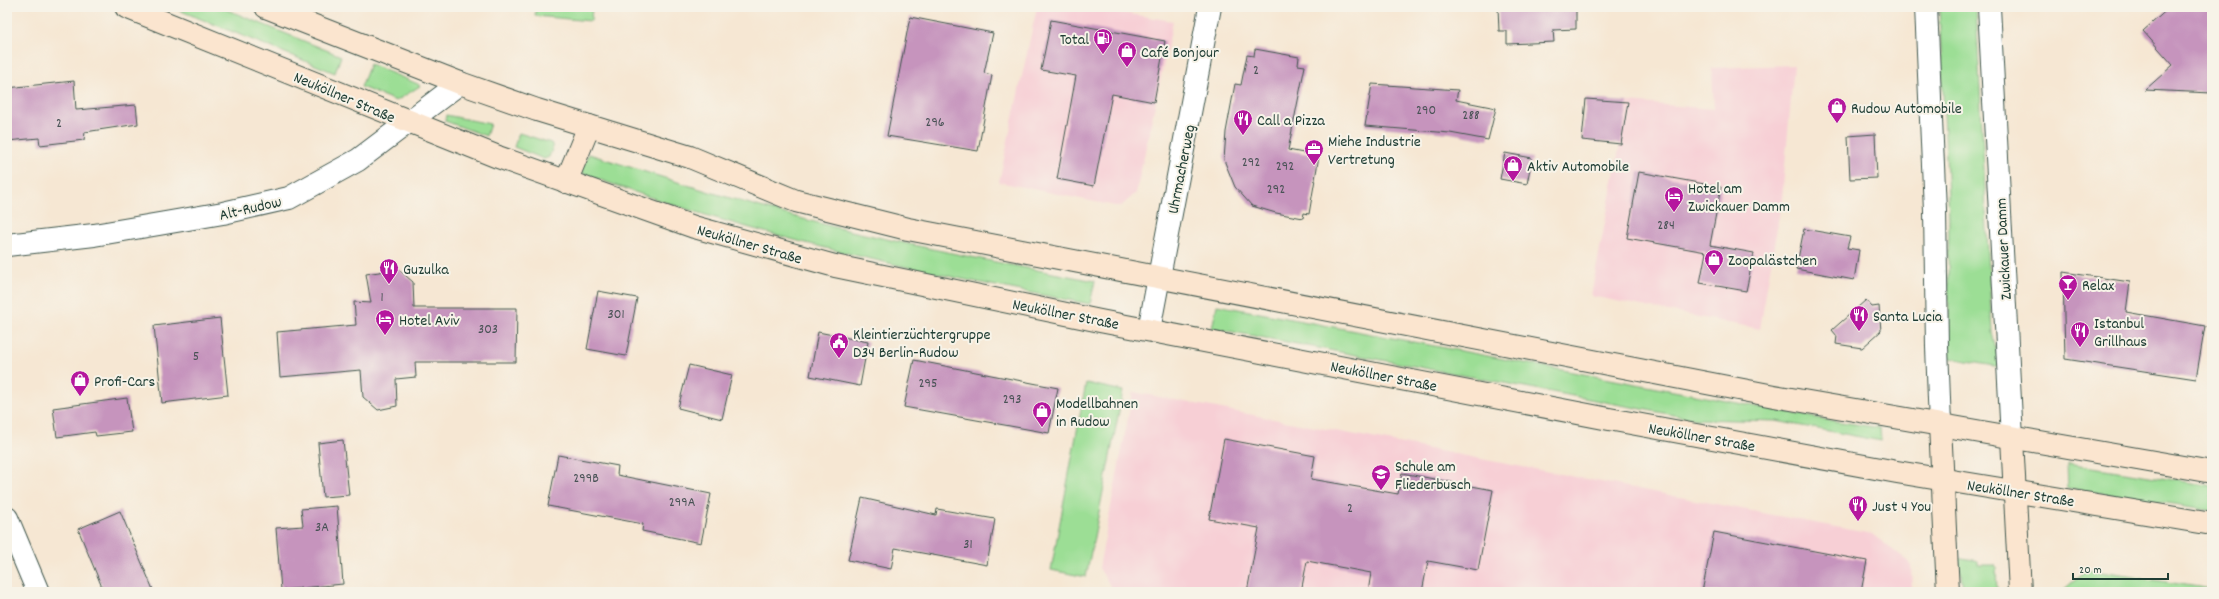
<svg xmlns="http://www.w3.org/2000/svg" width="2219" height="599" font-family="Dekko,sans-serif">
  <style>
    .built { fill: #f7cfd5 }
    .green { fill: #9cde95; stroke: #5e8e64 }
    .building { fill: #c694bd }
    .lines { fill: none; stroke-linecap: round; stroke-linejoin: round }
    .minor-casing { stroke: #3f564c; stroke-width: 24 }
    .tertiary-casing { stroke: #3f564c; stroke-width: 24 }
    .secondary-casing { stroke: #3f564c; stroke-width: 24 }
    .minor { stroke: #fff; stroke-width: 22 }
    .tertiary { stroke: #fff; stroke-width: 22 }
    .secondary { stroke: #fbe5cf; stroke-width: 22 }
    .labels { text-anchor: middle; stroke-width: 4; stroke-linejoin: round; paint-order: stroke }
    .number-label { font-size: 14px; fill: #495356 }
    .poi-label { font-size: 16px; fill: #1f3d34; stroke: #f7f3e8; text-anchor: start }
    .street-label { font-size: 16px; fill: #1f3d34; stroke: #f7f3e8 }
  </style>
  <rect width="100%" height="100%" fill="#f7f3e8"/>
  <filter id="ink" filterUnits="userSpaceOnUse"><feTurbulence type="fractalNoise" baseFrequency=".025" numOctaves="2"/><feDisplacementMap in="SourceGraphic" scale="8" xChannelSelector="R" yChannelSelector="G"/><feConvolveMatrix kernelMatrix="1 2 1 2 8 2 1 2 1" color-interpolation-filters="sRGB"/></filter>
  <filter id="wash" filterUnits="userSpaceOnUse"><feTurbulence type="fractalNoise" baseFrequency=".012" numOctaves="4" result="noise"/><feDisplacementMap in="SourceGraphic" scale="16" xChannelSelector="R" yChannelSelector="G"/><feGaussianBlur stdDeviation="0.9" result="paint"/><feColorMatrix in="noise" values="0 0 0 0 0 0 0 0 0 0 0 0 0 0 0 0 0 1.4 0 .05"/><feComposite in="paint" operator="in"/></filter>
  <g filter="url(#wash)">
    <rect width="100%" height="100%" fill="#f6e7d3"/>
    <g class="built">
      <polygon points="1037,7 1086,7 1173,21 1136,193 1120,207 999,182"/>
      <polygon points="1794,65 1782,198 1760,329 1591,296 1628,102 1714,109 1712,68"/>
      <polygon points="1133,392 1872,534 1911,564 1912,592 1114,592 1099,568"/>
    </g>
    <g class="green">
      <polygon points="171,7 220,7 341,56 335,73"/>
      <polygon points="536,7 592,7 591,21 535,16"/>
      <polygon points="1939,7 1976,7 1992,333 2000,367 1950,358 1948,280 1949,218"/>
      <polygon points="370,64 418,84 420,86 396,101 361,87"/>
      <polygon points="446,115 490,124 486,136 445,121"/>
      <polygon points="519,133 551,143 553,147 549,157 544,159 514,147"/>
      <path d="M589 154C671 180 754 207 838 228 923 248 1009 265 1095 281L1090 304C917 272 746 235 582 173L580 170Z"/>
      <polygon points="1217,305 1822,419 1880,428 1881,441 1776,421 1695,419 1212,328"/>
      <polygon points="1086,383 1123,391 1086,577 1051,570"/>
      <polygon points="2067,463 2212,486 2212,510 2068,488"/>
      <polygon points="1958,557 1978,561 1978,565 1994,565 1996,568 1997,592 1964,592"/>
      <polygon points="2088,570 2212,589 2212,592 2062,592"/>
    </g>
    <g id="blocks">
      <g class="building">
        <polygon points="1498,7 1576,7 1576,29 1553,30 1554,42 1507,44 1507,31 1499,31"/>
        <polygon points="2170,7 2212,7 2212,93 2145,90 2173,65 2143,31"/>
        <polygon points="910,17 993,33 984,73 992,75 978,151 887,136"/>
        <polygon points="1051,20 1165,41 1154,102 1112,94 1094,186 1057,179 1076,76 1041,70"/>
        <polygon points="1255,49 1299,57 1298,65 1305,66 1288,150 1319,156 1309,214 1304,213 1303,218 1276,213 1252,206 1235,187 1224,160 1226,132 1235,84 1241,85 1247,55 1254,56"/>
        <polygon points="74,81 76,110 136,105 138,124 85,132 84,140 40,145 39,138 7,141 7,88"/>
        <polygon points="1372,84 1458,90 1456,100 1496,108 1488,140 1450,133 1365,126"/>
        <polygon points="1586,99 1628,102 1621,144 1582,140"/>
        <polygon points="1875,134 1877,178 1850,179 1848,136"/>
        <polygon points="1505,153 1532,158 1527,184 1500,179"/>
        <polygon points="1639,172 1721,187 1710,245 1754,253 1746,291 1700,283 1706,252 1627,238"/>
        <polygon points="1804,229 1850,237 1847,248 1859,250 1854,280 1796,269"/>
        <polygon points="398,269 413,282 414,308 517,308 516,362 415,362 416,377 396,379 397,406 378,410 363,397 361,370 280,377 277,332 356,325 354,302 371,303 366,274"/>
        <polygon points="2063,272 2130,282 2126,312 2205,326 2196,379 2065,359"/>
        <polygon points="598,291 637,298 626,356 587,349"/>
        <polygon points="1866,300 1872,307 1879,306 1881,331 1862,348 1836,344 1837,336 1832,330"/>
        <polygon points="220,318 228,395 162,403 154,326"/>
        <polygon points="818,332 868,342 860,386 810,376"/>
        <polygon points="914,360 1058,388 1049,433 904,407"/>
        <polygon points="689,365 732,375 722,419 678,408"/>
        <polygon points="127,398 132,432 96,436 95,432 57,437 53,408"/>
        <polygon points="1224,439 1315,456 1311,479 1398,494 1402,473 1493,490 1478,570 1428,561 1422,592 1368,592 1371,573 1307,561 1301,592 1247,592 1259,528 1209,519"/>
        <polygon points="343,440 349,495 323,497 318,443"/>
        <polygon points="558,455 618,466 617,475 711,494 701,543 642,531 643,524 548,506"/>
        <polygon points="862,498 936,515 937,509 995,519 987,565 895,548 891,569 848,560"/>
        <polygon points="337,506 343,584 281,590 276,528 303,526 301,509"/>
        <polygon points="120,511 154,592 104,592 78,529"/>
        <polygon points="1714,532 1867,561 1861,592 1702,592"/>
      </g>
    </g>
  </g>
  <g filter="url(#ink)">
    <use href="#blocks" fill-opacity="0" stroke="#3f564c" stroke-width="1"/>
    <g class="lines">
      <defs>
        <g id="minor">
          <polyline points="7,245 94,235 159,224 223,213 289,198 358,160 460,83"/>
          <polyline points="1149,330 1210,7"/>
          <polyline points="7,518 38,592"/>
        </g>
        <g id="tertiary">
          <polyline points="1926,7 1935,210 1937,347 1940,425"/>
          <polyline points="1989,7 2012,438"/>
        </g>
        <g id="secondary">
          <polyline points="126,7 498,157 694,227 835,266 1100,321 1609,419 1897,472 2212,524"/>
          <polyline points="266,7 460,83 537,110 690,157 796,201 908,229 1774,396 2212,472"/>
          <polyline points="566,182 589,126"/>
          <polyline points="1940,425 1948,592"/>
          <polyline points="2012,438 2020,592"/>
        </g>
      </defs>
      <use href="#minor" class="minor-casing"/>
      <use href="#tertiary" class="tertiary-casing"/>
      <use href="#secondary" class="secondary-casing"/>
      <use href="#minor" class="minor"/>
      <use href="#tertiary" class="tertiary"/>
      <use href="#secondary" class="secondary"/>
    </g>
  </g>
  <defs>
    <symbol id="fuel-pin" viewBox="-11 -11 22 30"><path d="M0 17L-7.5 6A9.5 9.5 0 1 1 7.5 6Z" fill="#b5179e" stroke="#f7f3e8"/><path d="M-5.5-6h7V0h2V4h1.3V-2.5L3-4.5l.8-.8L6-3V5H2.5V1h-1V6h-7ZM-4.2-4.7v3.2H.2V-4.7Z" fill="#fff"/></symbol>
    <symbol id="shop-pin" viewBox="-11 -11 22 30"><path d="M0 17L-7.5 6A9.5 9.5 0 1 1 7.5 6Z" fill="#b5179e" stroke="#f7f3e8"/><path d="M-5-2.5h2.3a2.7 3.5 0 0 1 5.4 0H5L5.5 6h-11ZM-1.5-2.5h3a1.5 2.3 0 0 0-3 0Z" fill="#fff"/></symbol>
    <symbol id="restaurant-pin" viewBox="-11 -11 22 30"><path d="M0 17L-7.5 6A9.5 9.5 0 1 1 7.5 6Z" fill="#b5179e" stroke="#f7f3e8"/><path d="M-5-6h1v4h1v-4h1v4h1v-4h1v5L-1.5 .5V6h-2V.5L-5-1ZM5-6V6H3V1.5H1.5Q1.5-4 5-6Z" fill="#fff"/></symbol>
    <symbol id="office-pin" viewBox="-11 -11 22 30"><path d="M0 17L-7.5 6A9.5 9.5 0 1 1 7.5 6Z" fill="#b5179e" stroke="#f7f3e8"/><path d="M-6-3h4V-5.5h4V-3h4V5H-6ZM-1-4.5V-3h2v-1.5ZM-6 0V1H6V0Z" fill="#fff"/></symbol>
    <symbol id="hotel-pin" viewBox="-11 -11 22 30"><path d="M0 17L-7.5 6A9.5 9.5 0 1 1 7.5 6Z" fill="#b5179e" stroke="#f7f3e8"/><path d="M-6-4.5h1.5V1H6V5H4.5V3h-9V5H-6ZM-4 0a1.8 1.8 0 1 1 3.6 0ZM.5 0V-2.5h3Q6-2.5 6 0Z" fill="#fff"/></symbol>
    <symbol id="bar-pin" viewBox="-11 -11 22 30"><path d="M0 17L-7.5 6A9.5 9.5 0 1 1 7.5 6Z" fill="#b5179e" stroke="#f7f3e8"/><path d="M-6-5H6L.8 .8V4.5H3.5V6h-7V4.5H-.8V.8Z" fill="#fff"/></symbol>
    <symbol id="civic-pin" viewBox="-11 -11 22 30"><path d="M0 17L-7.5 6A9.5 9.5 0 1 1 7.5 6Z" fill="#b5179e" stroke="#f7f3e8"/><path d="M-.6-6.5H3V-4.5H.6V-3L4-1V1h2V6H-6V1h2V-1L-.6-3ZM-1.2 2.5V6h2.4V2.5Z" fill="#fff"/></symbol>
    <symbol id="school-pin" viewBox="-11 -11 22 30"><path d="M0 17L-7.5 6A9.5 9.5 0 1 1 7.5 6Z" fill="#b5179e" stroke="#f7f3e8"/><path d="M0-5L7-2L0 1L-7-2ZM-4 1L0 2.5L4 1V4Q0 6-4 4Z" fill="#fff"/></symbol>
  </defs>
  <g fill-rule="evenodd">
    <use href="#fuel-pin" x="1092" y="27" width="22" height="30"/>
    <use href="#shop-pin" x="1116" y="40" width="22" height="30"/>
    <use href="#shop-pin" x="1826" y="96" width="22" height="30"/>
    <use href="#restaurant-pin" x="1232" y="108" width="22" height="30"/>
    <use href="#office-pin" x="1303" y="138" width="22" height="30"/>
    <use href="#shop-pin" x="1502" y="154" width="22" height="30"/>
    <use href="#hotel-pin" x="1663" y="185" width="22" height="30"/>
    <use href="#shop-pin" x="1703" y="248" width="22" height="30"/>
    <use href="#restaurant-pin" x="378" y="257" width="22" height="30"/>
    <use href="#bar-pin" x="2057" y="273" width="22" height="30"/>
    <use href="#restaurant-pin" x="1848" y="304" width="22" height="30"/>
    <use href="#hotel-pin" x="374" y="308" width="22" height="30"/>
    <use href="#restaurant-pin" x="2069" y="320" width="22" height="30"/>
    <use href="#civic-pin" x="828" y="331" width="22" height="30"/>
    <use href="#shop-pin" x="69" y="369" width="22" height="30"/>
    <use href="#shop-pin" x="1031" y="400" width="22" height="30"/>
    <use href="#school-pin" x="1370" y="463" width="22" height="30"/>
    <use href="#restaurant-pin" x="1847" y="494" width="22" height="30"/>
  </g>
  <g class="labels">
    <g class="number-label">
      <text x="1256" y="74">2</text>
      <text x="1426" y="114">290</text>
      <text x="1471" y="119">288</text>
      <text x="935" y="126">296</text>
      <text x="59" y="127">2</text>
      <text x="1251" y="166">292</text>
      <text x="1285" y="170">292</text>
      <text x="1276" y="193">292</text>
      <text x="1666" y="229">284</text>
      <text x="382" y="301">1</text>
      <text x="616" y="318">301</text>
      <text x="488" y="333">303</text>
      <text x="196" y="360">5</text>
      <text x="928" y="387">295</text>
      <text x="1012" y="403">293</text>
      <text x="586" y="482">299B</text>
      <text x="682" y="506">299A</text>
      <text x="1350" y="512">2</text>
      <text x="322" y="531">3A</text>
      <text x="968" y="548">31</text>
    </g>
    <g class="poi-label">
      <text x="1089" y="44" text-anchor="end">Total</text>
      <text x="1141" y="57">Café Bonjour</text>
      <text x="1851" y="113">Rudow Automobile</text>
      <text x="1257" y="125">Call a Pizza</text>
      <text x="1328" y="146">Miehe Industrie<tspan x="1328" dy="18">Vertretung</tspan></text>
      <text x="1527" y="171">Aktiv Automobile</text>
      <text x="1688" y="193">Hotel am<tspan x="1688" dy="18">Zwickauer Damm</tspan></text>
      <text x="1728" y="265">Zoopalästchen</text>
      <text x="403" y="274">Guzulka</text>
      <text x="2082" y="290">Relax</text>
      <text x="1873" y="321">Santa Lucia</text>
      <text x="399" y="325">Hotel Aviv</text>
      <text x="2094" y="328">Istanbul<tspan x="2094" dy="18">Grillhaus</tspan></text>
      <text x="853" y="339">Kleintierzüchtergruppe<tspan x="853" dy="18">D34 Berlin-Rudow</tspan></text>
      <text x="94" y="386">Profi-Cars</text>
      <text x="1056" y="408">Modellbahnen<tspan x="1056" dy="18">in Rudow</tspan></text>
      <text x="1395" y="471">Schule am<tspan x="1395" dy="18">Fliederbusch</tspan></text>
      <text x="1872" y="511">Just 4 You</text>
    </g>
    <g class="street-label">
      <text transform="translate(345 96) rotate(23)" y="6">Neuköllner Straße</text>
      <text transform="translate(1180 169) rotate(-79)" y="6">Uhrmacherweg</text>
      <text transform="translate(250 207) rotate(-13)" y="6">Alt-Rudow</text>
      <text transform="translate(750 243) rotate(16)" y="6">Neuköllner Straße</text>
      <text transform="translate(2002 249) rotate(-93)" y="6">Zwickauer Damm</text>
      <text transform="translate(1066 313) rotate(11)" y="6">Neuköllner Straße</text>
      <text transform="translate(1384 375) rotate(11)" y="6">Neuköllner Straße</text>
      <text transform="translate(1702 436) rotate(10)" y="6">Neuköllner Straße</text>
      <text transform="translate(2021 492) rotate(9)" y="6">Neuköllner Straße</text>
    </g>
  </g>
  <rect width="2219" height="599" fill="none" stroke="#f7f3e8" stroke-width="24"/>
  <path d="M2073 573v6h95v-6" fill="none" stroke="#1f3d34" stroke-width="2"/>
  <text x="2079" y="573" font-size="12" fill="#1f3d34" stroke="#f7f3e8" stroke-width="3" paint-order="stroke">20 m</text>
</svg>
